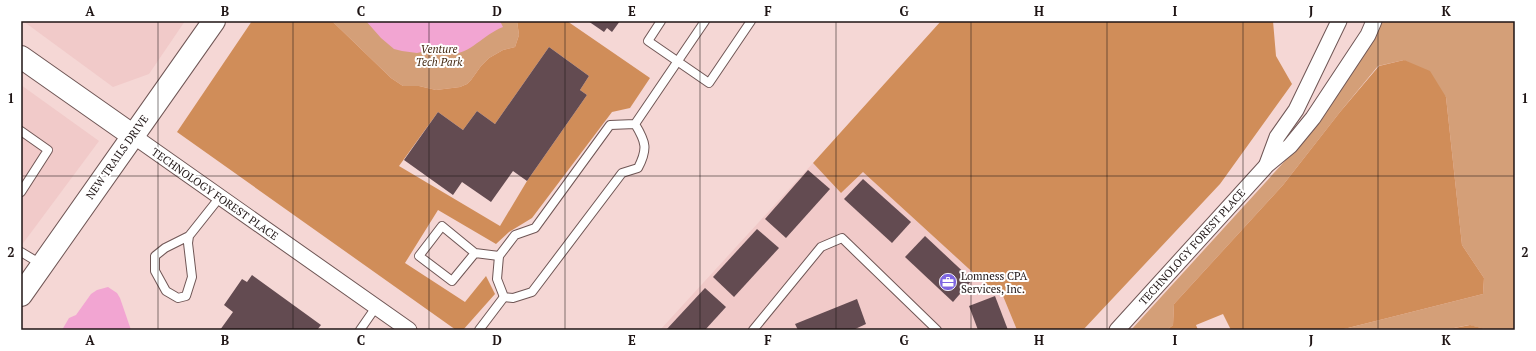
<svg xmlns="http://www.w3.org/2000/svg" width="1536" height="351" font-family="'PT Serif',serif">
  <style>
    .built { fill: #f1cac9 }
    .green { fill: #d49f78 }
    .forest { fill: #d08d59; fill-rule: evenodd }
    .water { fill: #f2a5d2 }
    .building { fill: #634b51 }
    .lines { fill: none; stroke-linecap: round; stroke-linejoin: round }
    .lane-casing { stroke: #6f5655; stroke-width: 10 }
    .street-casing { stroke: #6f5655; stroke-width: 17 }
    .secondary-casing { stroke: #6f5655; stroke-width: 24 }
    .lane { stroke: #fff; stroke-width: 8 }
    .street { stroke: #fff; stroke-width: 15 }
    .secondary { stroke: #fff; stroke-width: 22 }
    .grid { fill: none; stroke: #1f1515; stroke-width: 1; stroke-opacity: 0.55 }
    .labels { text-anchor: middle; stroke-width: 4; stroke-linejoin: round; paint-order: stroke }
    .park-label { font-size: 11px; font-style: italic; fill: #452a13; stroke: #fff }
    .street-label { font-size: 11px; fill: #1f1515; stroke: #fff }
    .poi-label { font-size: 11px; fill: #1f1515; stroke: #fff; text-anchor: start }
    .neatline { fill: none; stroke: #1f1515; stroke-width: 1.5 }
    .grid-label { font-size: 13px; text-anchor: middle; font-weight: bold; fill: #1f1515 }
  </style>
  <rect width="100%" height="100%" fill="#f5d7d5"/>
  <g class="built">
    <polygon points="23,21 185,21 149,74 113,87"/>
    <polygon points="21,85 99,141 21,246"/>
    <polygon points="813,163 841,193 863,172 980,279 1003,296 1017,330 660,330"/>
  </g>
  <g class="green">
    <polygon points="332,21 517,21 519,35 515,47 503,50 489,58 481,66 471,80 467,84 460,87 436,90 419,86 403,86 391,78"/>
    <polygon points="1380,21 1515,21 1515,330 1489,330 1469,325 1444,330 1340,330 1483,294 1484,278 1462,245 1446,97 1404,60 1378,66 1340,112 1283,185 1174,304 1173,325 1167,330 1131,330 1304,140"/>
  </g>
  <g class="forest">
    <path d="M252 21H332L391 78 403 86H419L436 90 460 87 467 84 471 80 481 66 489 58 503 50 515 47 519 35 517 21H567L650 78 630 108 612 112 532 218 509 232 496 244 438 210 405 263 465 302 486 276 495 294 463 330H456L177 132ZM549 47 589 76 580 90 587 95 527 181 500 226 399 166 438 112 463 130 477 111 495 124Z"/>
    <polygon points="941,21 1273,21 1276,56 1292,84 1220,184 1083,330 1017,330 1003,296 980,279 863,172 841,193 813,163"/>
    <polygon points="1404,60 1430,71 1446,97 1462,245 1484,278 1483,294 1340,330 1231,330 1223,314 1196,325 1198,330 1167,330 1173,325 1174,304 1283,185 1340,112 1379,66"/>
    <polygon points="1470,325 1489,330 1444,330"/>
  </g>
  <g class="water">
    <path d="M366 21H500L503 27C477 37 465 65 434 49L417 53 402 51 394 49 381 38Z"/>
    <polygon points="108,287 117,293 120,298 131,330 62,330 69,318 76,315 91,294 97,290"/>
  </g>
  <g class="building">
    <polygon points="588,21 620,21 612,32 607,28 604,32"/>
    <polygon points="549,47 589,76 580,90 587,95 527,181 513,171 491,202 462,182 453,195 404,160 438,112 463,130 477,111 495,124"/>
    <polygon points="808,170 830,189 786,238 765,219"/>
    <polygon points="863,179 911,222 892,243 844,199"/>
    <polygon points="757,229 779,248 734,297 713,277"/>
    <polygon points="925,236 972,280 953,302 905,257"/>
    <polygon points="252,275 321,325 317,330 220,330 233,312 224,305 242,279 247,282"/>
    <polygon points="705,288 726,307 705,330 666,330"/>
    <polygon points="995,296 1008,330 978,330 969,306"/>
    <polygon points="857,299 866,324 853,330 798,330 795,324"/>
  </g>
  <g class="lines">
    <defs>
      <g id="lane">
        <polyline points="661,21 648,41 709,83 751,21"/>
        <path d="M635 124 610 125 535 228 515 235 499 256 497 279 504 297 513 298 532 292 622 173 638 168C648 149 646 142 635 124L705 21"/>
        <polyline points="21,131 48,150 21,192"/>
        <polyline points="189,236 188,243 192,277 186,296 178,298 166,291 155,271 155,256 165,248 189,236 220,197"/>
        <polyline points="21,252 41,264"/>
        <polyline points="475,253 442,226 419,256 452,281 475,253 499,256"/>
        <polyline points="360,330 376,307"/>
        <polyline points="479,330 504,297"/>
        <polyline points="753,330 821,247 842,238 937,330"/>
      </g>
      <g id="street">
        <polyline points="132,135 409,330"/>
        <polyline points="1267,164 1277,137 1296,110 1339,21"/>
        <polyline points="1117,330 1267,165 1290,146 1313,118 1368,35 1374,21"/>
      </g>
      <g id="secondary">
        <polyline points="21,57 132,135"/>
        <polyline points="21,295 214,21"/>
      </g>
    </defs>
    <use href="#lane" class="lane-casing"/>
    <use href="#street" class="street-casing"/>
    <use href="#secondary" class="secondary-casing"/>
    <use href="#lane" class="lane"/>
    <use href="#street" class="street"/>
    <use href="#secondary" class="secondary"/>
  </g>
  <path class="grid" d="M158 21V330M293 21V330M429 21V330M565 21V330M700 21V330M836 21V330M971 21V330M1107 21V330M1243 21V330M1378 21V330M21 176H1515"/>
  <defs>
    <symbol id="office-disc" viewBox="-11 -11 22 22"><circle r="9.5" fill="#7e66e1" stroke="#fff"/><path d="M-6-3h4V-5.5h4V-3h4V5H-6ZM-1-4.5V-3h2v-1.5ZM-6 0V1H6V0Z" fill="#fff"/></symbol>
  </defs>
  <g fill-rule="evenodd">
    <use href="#office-disc" x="938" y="272" width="20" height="20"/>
  </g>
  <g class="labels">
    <g class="park-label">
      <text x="439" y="53">Venture<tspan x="439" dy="13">Tech Park</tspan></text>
    </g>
    <g class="street-label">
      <text transform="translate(117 157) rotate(-55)" y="4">NEW TRAILS DRIVE</text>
      <text transform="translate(215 194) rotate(35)" y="4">TECHNOLOGY FOREST PLACE</text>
      <text transform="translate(1192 247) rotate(-48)" y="4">TECHNOLOGY FOREST PLACE</text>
    </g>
    <g class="poi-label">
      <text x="961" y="280">Lomness CPA<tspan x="961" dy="13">Services, Inc.</tspan></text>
    </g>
  </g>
  <rect width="1536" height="351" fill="none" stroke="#ffffff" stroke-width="44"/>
  <rect x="22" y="22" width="1492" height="307" class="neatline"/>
  <g class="grid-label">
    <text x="90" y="16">A</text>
    <text x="225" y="16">B</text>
    <text x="361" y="16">C</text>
    <text x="497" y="16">D</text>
    <text x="632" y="16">E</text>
    <text x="768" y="16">F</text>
    <text x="904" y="16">G</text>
    <text x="1039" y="16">H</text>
    <text x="1175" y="16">I</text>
    <text x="1311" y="16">J</text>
    <text x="1446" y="16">K</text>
    <text x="11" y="103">1</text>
    <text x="1525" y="103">1</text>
    <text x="11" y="257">2</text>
    <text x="1525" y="257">2</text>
    <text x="90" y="345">A</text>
    <text x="225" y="345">B</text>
    <text x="361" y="345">C</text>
    <text x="497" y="345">D</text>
    <text x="632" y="345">E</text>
    <text x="768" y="345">F</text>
    <text x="904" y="345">G</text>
    <text x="1039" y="345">H</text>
    <text x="1175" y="345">I</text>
    <text x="1311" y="345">J</text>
    <text x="1446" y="345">K</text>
  </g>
</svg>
